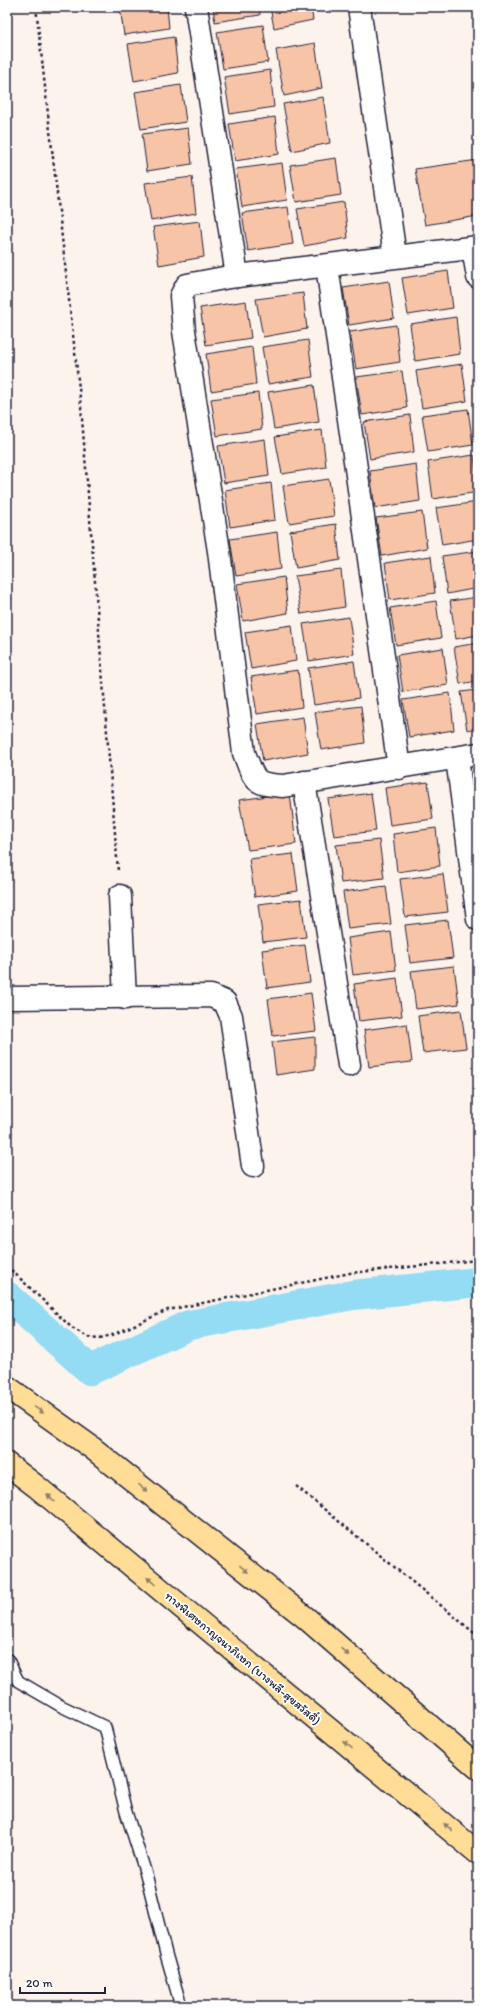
<svg xmlns="http://www.w3.org/2000/svg" width="485" height="2013" font-family="Itim,'Playpen Sans Thai',sans-serif">
  <style>
    .lines { fill: none; stroke-linecap: round; stroke-linejoin: round }
    .canal { stroke: #93dcf4; stroke-width: 30 }
    .building { fill: #f7c4a7; stroke: #22223b }
    .lane-casing { stroke: #22223b; stroke-width: 14 }
    .street-casing { stroke: #22223b; stroke-width: 25 }
    .highway-casing { stroke: #22223b; stroke-width: 25 }
    .path { stroke: #22223b; stroke-width: 2.5; stroke-dasharray: 3 3; stroke-linecap: butt }
    .lane { stroke: #fff; stroke-width: 11 }
    .street { stroke: #fff; stroke-width: 22 }
    .highway { stroke: #ffdd96; stroke-width: 22 }
    .oneway { fill: #908068 }
    .labels { text-anchor: middle; stroke-width: 3.5; stroke-linejoin: round; paint-order: stroke }
    .street-label { font-size: 12px; fill: #22223b; stroke: #fff }
  </style>
  <rect width="100%" height="100%" fill="#fdf3ed"/>
  <filter id="ink" filterUnits="userSpaceOnUse"><feTurbulence type="fractalNoise" baseFrequency=".025" numOctaves="2"/><feDisplacementMap in="SourceGraphic" scale="8" xChannelSelector="R" yChannelSelector="G"/><feConvolveMatrix kernelMatrix="1 2 1 2 8 2 1 2 1" color-interpolation-filters="sRGB"/></filter>
  <g filter="url(#ink)">
    <g class="lines">
      <polyline class="canal" points="7,1296 90,1370 189,1325 353,1295 478,1282"/>
    </g>
    <g class="building">
      <polygon points="120,7 167,7 169,28 124,35"/>
      <polygon points="213,7 259,7 260,15 215,22"/>
      <polygon points="270,7 311,7 313,20 274,28"/>
      <polygon points="263,25 268,62 223,69 217,32"/>
      <polygon points="174,37 178,73 134,81 128,44"/>
      <polygon points="315,43 322,88 284,96 276,50"/>
      <polygon points="270,70 274,107 230,114 224,77"/>
      <polygon points="181,85 186,122 141,129 135,92"/>
      <polygon points="323,97 330,143 292,151 283,104"/>
      <polygon points="275,117 279,154 235,161 229,124"/>
      <polygon points="188,128 192,164 147,171 142,134"/>
      <polygon points="336,158 341,195 296,202 290,165"/>
      <polygon points="478,160 478,216 425,225 415,169"/>
      <polygon points="282,163 287,200 242,207 236,169"/>
      <polygon points="192,177 196,213 151,221 145,183"/>
      <polygon points="344,202 348,238 304,246 297,209"/>
      <polygon points="288,207 293,244 248,251 242,213"/>
      <polygon points="200,221 204,257 159,265 153,227"/>
      <polygon points="448,271 453,308 408,315 402,278"/>
      <polygon points="389,281 394,318 349,325 343,288"/>
      <polygon points="303,293 307,329 263,337 256,299"/>
      <polygon points="246,301 251,338 206,345 200,308"/>
      <polygon points="456,317 460,354 415,361 410,324"/>
      <polygon points="396,325 400,362 356,369 350,332"/>
      <polygon points="308,340 313,377 268,384 262,347"/>
      <polygon points="252,347 256,384 211,391 206,354"/>
      <polygon points="462,364 467,401 422,408 416,371"/>
      <polygon points="402,371 407,408 362,415 356,377"/>
      <polygon points="314,385 319,422 274,429 268,392"/>
      <polygon points="258,393 262,429 217,436 211,399"/>
      <polygon points="468,409 473,445 428,452 422,415"/>
      <polygon points="410,415 414,452 370,459 364,422"/>
      <polygon points="322,430 326,467 282,474 275,437"/>
      <polygon points="265,439 269,476 224,483 218,446"/>
      <polygon points="474,455 478,492 433,499 428,462"/>
      <polygon points="416,464 420,501 375,508 370,471"/>
      <polygon points="329,479 334,516 289,523 283,486"/>
      <polygon points="271,483 275,520 230,527 225,490"/>
      <polygon points="478,502 478,539 442,545 436,508"/>
      <polygon points="422,512 427,548 382,556 376,518"/>
      <polygon points="336,524 340,560 296,568 290,531"/>
      <polygon points="277,532 281,569 236,576 230,539"/>
      <polygon points="478,551 478,588 447,594 442,556"/>
      <polygon points="431,556 435,593 390,600 385,563"/>
      <polygon points="341,570 345,607 301,614 295,576"/>
      <polygon points="284,577 288,613 243,621 237,584"/>
      <polygon points="478,597 478,635 456,639 450,601"/>
      <polygon points="436,601 441,638 396,645 390,608"/>
      <polygon points="349,617 354,654 309,661 303,624"/>
      <polygon points="292,625 296,661 251,669 245,632"/>
      <polygon points="478,643 478,681 460,684 454,647"/>
      <polygon points="443,648 448,685 403,692 397,655"/>
      <polygon points="354,661 359,698 314,705 308,668"/>
      <polygon points="298,670 302,707 257,714 251,677"/>
      <polygon points="478,690 478,728 467,730 461,692"/>
      <polygon points="450,693 454,730 409,737 403,700"/>
      <polygon points="361,706 365,743 321,750 315,712"/>
      <polygon points="303,717 308,753 263,761 257,724"/>
      <polygon points="472,776 478,776 478,814 477,814"/>
      <polygon points="428,782 433,819 390,825 385,788"/>
      <polygon points="290,793 296,844 248,850 239,800"/>
      <polygon points="371,793 376,831 334,836 328,799"/>
      <polygon points="436,828 440,866 397,872 393,834"/>
      <polygon points="379,840 384,878 341,883 336,845"/>
      <polygon points="293,854 298,891 255,897 249,859"/>
      <polygon points="443,874 448,912 405,917 400,879"/>
      <polygon points="386,886 391,924 348,929 343,892"/>
      <polygon points="301,899 306,937 263,942 258,904"/>
      <polygon points="448,920 453,958 410,963 405,925"/>
      <polygon points="391,932 396,970 353,975 348,938"/>
      <polygon points="305,945 310,982 267,988 262,950"/>
      <polygon points="454,966 459,1004 416,1009 411,971"/>
      <polygon points="397,978 402,1016 359,1021 354,984"/>
      <polygon points="311,993 316,1031 273,1036 268,999"/>
      <polygon points="461,1010 466,1048 423,1053 418,1016"/>
      <polygon points="407,1024 412,1062 369,1067 364,1030"/>
      <polygon points="315,1037 315,1069 276,1075 272,1042"/>
    </g>
    <g class="lines">
      <defs>
        <polyline id="lane" points="7,1658 18,1681 61,1706 105,1727 126,1812 146,1874 166,1954 181,2006"/>
        <g id="street">
          <polyline points="196,7 237,276"/>
          <polyline points="359,7 395,256"/>
          <path d="M478 247 229 277 187 285 181 296 184 331 219 551 244 753C255 781 253 784 283 786L478 754"/>
          <polyline points="473,248 478,277"/>
          <polyline points="327,266 399,768"/>
          <polyline points="457,758 478,919"/>
          <polyline points="304,782 349,1065"/>
          <polyline points="120,896 125,998"/>
          <polyline points="7,998 211,996 225,1002 231,1016 253,1166"/>
        </g>
        <g id="highway">
          <polyline points="7,1387 91,1447 306,1618 478,1768"/>
          <polyline points="7,1464 37,1487 478,1853"/>
        </g>
      </defs>
      <use href="#lane" class="lane-casing"/>
      <use href="#street" class="street-casing"/>
      <use href="#highway" class="highway-casing"/>
      <g class="path">
        <polyline points="36,7 81,406 118,871"/>
        <polyline points="7,1266 72,1328 88,1337 100,1338 112,1335 168,1310 350,1273 478,1260"/>
        <polyline points="296,1486 478,1636"/>
      </g>
      <use href="#lane" class="lane"/>
      <use href="#street" class="street"/>
      <use href="#highway" class="highway"/>
    </g>
    <defs><path id="oneway-solid" d="M-6-.8H1V-3.2L6.5 0L1 3.2V.8H-6Z"/></defs>
    <g class="oneway">
      <use href="#oneway-solid" transform="translate(39 1410) rotate(35)"/>
      <use href="#oneway-solid" transform="translate(143 1488) rotate(39)"/>
      <use href="#oneway-solid" transform="translate(51 1498) rotate(-140)"/>
      <use href="#oneway-solid" transform="translate(244 1569) rotate(39)"/>
      <use href="#oneway-solid" transform="translate(151 1581) rotate(-140)"/>
      <use href="#oneway-solid" transform="translate(345 1652) rotate(41)"/>
      <use href="#oneway-solid" transform="translate(348 1745) rotate(-140)"/>
      <use href="#oneway-solid" transform="translate(448 1827) rotate(-140)"/>
    </g>
  </g>
  <g class="labels">
    <g class="street-label">
      <text transform="translate(243 1658) rotate(40)" y="4">ทางพิเศษกาญจนาภิเษก (บางพลี-สุขสวัสดิ์)</text>
    </g>
  </g>
  <rect width="485" height="2013" fill="none" stroke="#fff" stroke-width="24"/>
  <rect x="12" y="12" width="461" height="1989" fill="none" stroke="#22223b" stroke-width="1.5" filter="url(#ink)"/>
  <path d="M20 1987v6h85v-6" fill="none" stroke="#22223b" stroke-width="2"/>
  <text x="26" y="1987" font-size="12" fill="#22223b" stroke="#ffffff" stroke-width="3" paint-order="stroke">20 m</text>
</svg>
